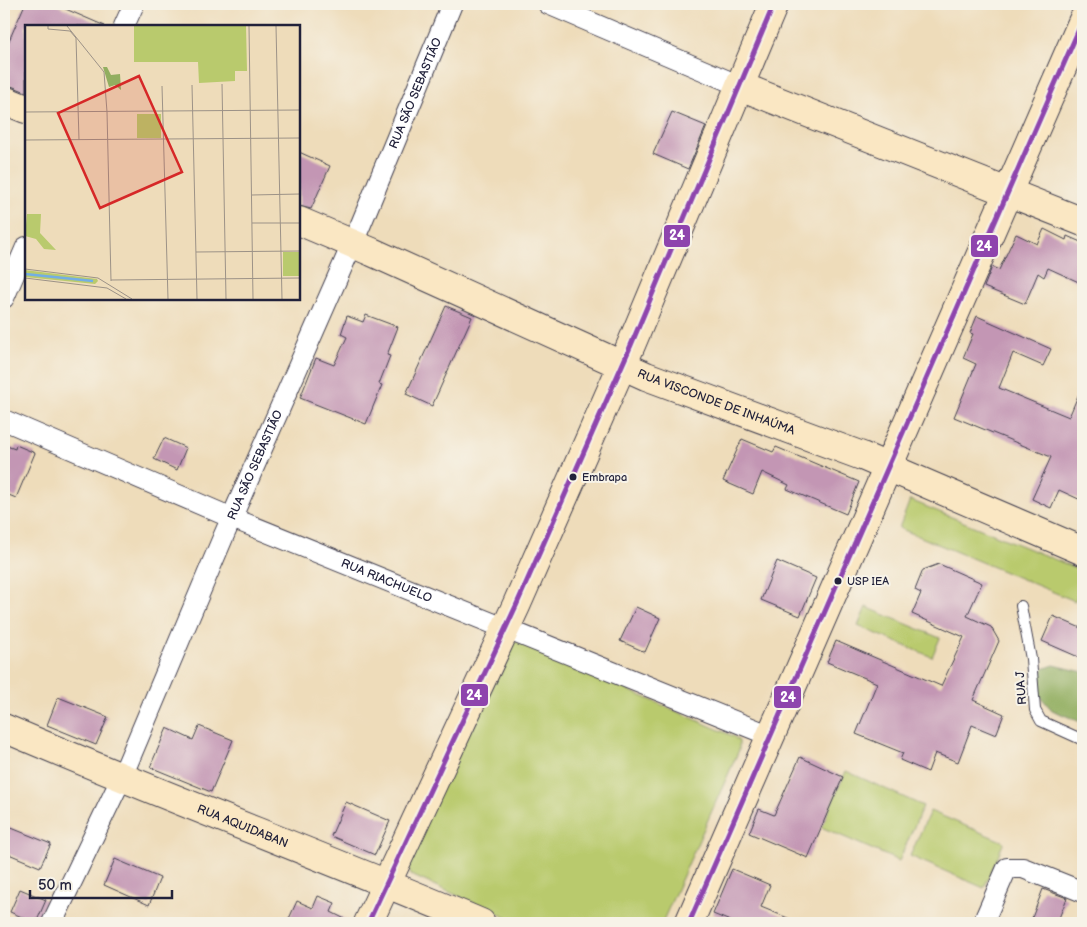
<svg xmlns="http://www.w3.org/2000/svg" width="1087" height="927" font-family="'Balsamiq Sans',sans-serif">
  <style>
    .green { fill: #b9ca6d; stroke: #6e7654 }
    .forest { fill: #92ae60; stroke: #5a684e }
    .building { fill: #c396b4 }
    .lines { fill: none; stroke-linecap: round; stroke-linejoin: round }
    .lane-casing { stroke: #413e4e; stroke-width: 12 }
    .street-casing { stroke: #413e4e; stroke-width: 22 }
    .secondary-casing { stroke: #413e4e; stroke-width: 30 }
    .lane { stroke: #fff; stroke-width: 10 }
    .street { stroke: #fff; stroke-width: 20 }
    .secondary { stroke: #fae7c3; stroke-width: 28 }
    .bus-1-casing { stroke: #f7f3e8; stroke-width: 9 }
    .bus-1 { stroke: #8e44ad; stroke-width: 5 }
    .bus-dot { fill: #22223b; stroke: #f7f3e8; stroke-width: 2 }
    .labels { text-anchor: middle; stroke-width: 4; stroke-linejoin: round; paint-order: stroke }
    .bus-label { font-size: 11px; fill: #22223b; stroke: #f7f3e8; text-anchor: start }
    .street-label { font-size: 12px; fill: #22223b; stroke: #f7f3e8 }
    .inset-river { fill: none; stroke: #73aee4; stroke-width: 2.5 }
    .inset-road { fill: none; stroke: #9c9287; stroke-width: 1 }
    .view { fill: #d62828; fill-opacity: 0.15; stroke: #d62828; stroke-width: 2.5 }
    .inset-edge { fill: none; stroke: #22223b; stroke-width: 2.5 }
    .line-badge { stroke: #f7f3e8; stroke-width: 2 }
    .badge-label { font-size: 14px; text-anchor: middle; font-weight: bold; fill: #fff }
  </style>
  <rect width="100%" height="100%" fill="#f7f3e8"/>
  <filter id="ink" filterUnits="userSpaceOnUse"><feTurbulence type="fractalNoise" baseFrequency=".02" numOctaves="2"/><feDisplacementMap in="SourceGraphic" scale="10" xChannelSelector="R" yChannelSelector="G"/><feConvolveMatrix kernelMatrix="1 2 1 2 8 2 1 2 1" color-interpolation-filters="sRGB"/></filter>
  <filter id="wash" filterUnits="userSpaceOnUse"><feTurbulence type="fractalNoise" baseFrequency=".0096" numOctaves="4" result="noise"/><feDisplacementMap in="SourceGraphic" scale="20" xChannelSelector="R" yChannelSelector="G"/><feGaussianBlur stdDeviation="1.12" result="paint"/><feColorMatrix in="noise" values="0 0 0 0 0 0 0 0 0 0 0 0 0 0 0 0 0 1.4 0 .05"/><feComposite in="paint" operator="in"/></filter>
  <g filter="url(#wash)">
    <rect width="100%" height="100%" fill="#eedcba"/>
    <g class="green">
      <polygon points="910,500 1083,571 1083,582 1075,601 899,528"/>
      <polygon points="866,607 940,638 932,657 858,626"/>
      <polygon points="516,641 733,736 739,741 739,750 662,923 519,923 411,875 405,859 504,644"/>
      <polygon points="846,771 923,806 899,861 821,827"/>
      <polygon points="930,811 1004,842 984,888 910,856"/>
    </g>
    <polygon class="forest" points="1054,665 1083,672 1083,723 1052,710 1038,694 1038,680 1043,669"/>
    <g id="blocks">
      <g class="building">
        <polygon points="25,4 54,4 105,26 26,26 26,92 4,83 4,52"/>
        <polygon points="672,112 706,126 688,169 653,154"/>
        <polygon points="299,152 330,166 311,209 299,206"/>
        <polygon points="1044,229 1066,240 1067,236 1083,243 1083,284 1048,268 1044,277 1038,273 1025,304 984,287 992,267 999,270 1016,234 1037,244"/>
        <polygon points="446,306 472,317 432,406 406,394"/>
        <polygon points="366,315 398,327 387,355 390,356 379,384 382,385 366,424 300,398 316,358 334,365 347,337 341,334 347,316 363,322"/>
        <polygon points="977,316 1051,349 1043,366 1013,353 999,388 1069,417 1083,384 1083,501 1059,490 1051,508 1032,499 1051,457 954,417 976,364 963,358 973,334 970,333"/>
        <polygon points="164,438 186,448 177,470 154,459"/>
        <polygon points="742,439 773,452 776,447 859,482 846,514 787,489 789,485 762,472 753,494 723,481"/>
        <polygon points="4,445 15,449 16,445 35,453 16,498 4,493"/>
        <polygon points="777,561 816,578 800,616 761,600"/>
        <polygon points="939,564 982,583 967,616 991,627 999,641 973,700 1004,714 996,735 972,725 958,762 935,753 928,772 900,760 903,753 856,734 877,683 827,662 836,641 941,686 964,637 912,614 921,593 915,590 923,570"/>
        <polygon points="636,607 660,618 645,652 620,641"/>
        <polygon points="1053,616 1083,629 1083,659 1042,641"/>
        <polygon points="58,697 108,717 96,745 47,725"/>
        <polygon points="199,726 233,740 211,792 150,767 167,728 193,740"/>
        <polygon points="800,757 843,777 808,858 749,833 759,809 774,815"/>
        <polygon points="346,802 390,821 375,855 331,836"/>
        <polygon points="4,825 51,844 40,867 4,852"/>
        <polygon points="115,859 160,878 149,905 104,885"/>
        <polygon points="732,869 770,885 761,907 800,923 735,923 713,914"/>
        <polygon points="20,889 46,900 36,923 10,912"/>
        <polygon points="1043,889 1067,898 1057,923 1030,923"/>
        <polygon points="318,896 335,903 331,912 353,923 287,923 297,901 313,908"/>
      </g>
    </g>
  </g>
  <g filter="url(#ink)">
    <use href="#blocks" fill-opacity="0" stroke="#413e4e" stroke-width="1"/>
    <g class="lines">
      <defs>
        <polyline id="lane" points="1021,606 1031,659 1035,710 1041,721 1083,740"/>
        <g id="street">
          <polyline points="548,4 740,86"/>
          <polyline points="124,26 134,4"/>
          <polyline points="4,298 26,247"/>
          <path id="s1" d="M4 420 232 518 771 736"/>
          <path id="s2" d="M52 923 121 779 224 535 361 224 452 4"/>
          <polyline points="983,923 1007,868 1023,868 1083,892"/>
        </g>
        <g id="secondary">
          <polyline points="740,86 1083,222"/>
          <polyline points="4,100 26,109"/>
          <path id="s3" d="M299 221 372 252 646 376 862 456 1083 551"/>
          <path id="s4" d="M4 728C162 796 323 856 481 923"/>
          <polyline points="368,923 516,606 631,345 774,4"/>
          <polyline points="689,923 1083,20"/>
        </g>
      </defs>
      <use href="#lane" class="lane-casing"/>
      <use href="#street" class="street-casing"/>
      <use href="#secondary" class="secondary-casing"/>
      <use href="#lane" class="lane"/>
      <use href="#street" class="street"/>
      <use href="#secondary" class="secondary"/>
      <defs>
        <g id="bus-1">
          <polyline points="368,923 516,606 631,345 774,4"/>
          <polyline points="689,923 1083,20"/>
        </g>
      </defs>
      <use href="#bus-1" class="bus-1-casing"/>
      <use href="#bus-1" class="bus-1"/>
    </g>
  </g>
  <g class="bus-dot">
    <circle cx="573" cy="477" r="4.5"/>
    <circle cx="838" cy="581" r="4.5"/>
  </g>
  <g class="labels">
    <g class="bus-label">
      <text x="582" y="481">Embrapa</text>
      <text x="847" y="585">USP IEA</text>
    </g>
    <g class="street-label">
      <text dy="4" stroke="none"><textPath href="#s2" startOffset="906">RUA SÃO SEBASTIÃO</textPath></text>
      <text dy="4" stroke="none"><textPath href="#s3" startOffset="455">RUA VISCONDE DE INHAÚMA</textPath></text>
      <text dy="4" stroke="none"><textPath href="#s2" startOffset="501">RUA SÃO SEBASTIÃO</textPath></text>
      <text dy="4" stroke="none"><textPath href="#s1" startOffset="415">RUA RIACHUELO</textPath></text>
      <text transform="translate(1021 688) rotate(-94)" y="4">RUA J</text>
      <text dy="4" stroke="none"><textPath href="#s4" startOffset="258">RUA AQUIDABAN</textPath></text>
    </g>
  </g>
  <g transform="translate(25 25)">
    <rect width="275" height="275" fill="#eedcba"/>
    <path d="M109 1H221L222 46H210V56L174 58 173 37H109ZM112 89H136V113H112ZM2 189H16L15 208 31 225 19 224 11 214 0 211ZM258 227H275V251H258ZM0 245 72 254 73 256 70 259 0 252Z" fill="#b9ca6d"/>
    <path d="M78 42H82L86 50 95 49 96 65 90 60 84 62Z" fill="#92ae60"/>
    <path class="inset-river" d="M0 249 68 256"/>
    <path class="inset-road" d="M23 1V4L45 6 51 13 54 115M42 1 79 47 82 87M224 1 228 274M251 1 257 274M197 59 201 274M167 60 172 274M137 61 143 274M0 87 275 85M82 87 86 256M0 115 275 113M227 170 275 169M227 198H275M171 227 275 226M0 244 73 253 107 274M0 253 82 263 101 274M86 255 275 253"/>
    <path class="view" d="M114 51 157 147 75 183 33 88Z"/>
    <rect width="275" height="275" class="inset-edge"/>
  </g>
  <g class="line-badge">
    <rect x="663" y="224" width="28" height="24" rx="5" fill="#8e44ad"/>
    <rect x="970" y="234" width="29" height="24" rx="5" fill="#8e44ad"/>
    <rect x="460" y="683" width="29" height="24" rx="5" fill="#8e44ad"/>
    <rect x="773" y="685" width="29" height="24" rx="5" fill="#8e44ad"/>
  </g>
  <g class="badge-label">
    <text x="677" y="240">24</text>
    <text x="984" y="251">24</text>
    <text x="474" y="700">24</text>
    <text x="788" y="702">24</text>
  </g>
  <rect width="1087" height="927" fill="none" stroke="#f7f3e8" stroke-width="20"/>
  <path d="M30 890v8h142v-8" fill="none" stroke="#22223b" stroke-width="2.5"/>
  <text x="38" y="890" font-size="15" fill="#22223b" stroke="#f7f3e8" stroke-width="4" paint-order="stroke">50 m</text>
</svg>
